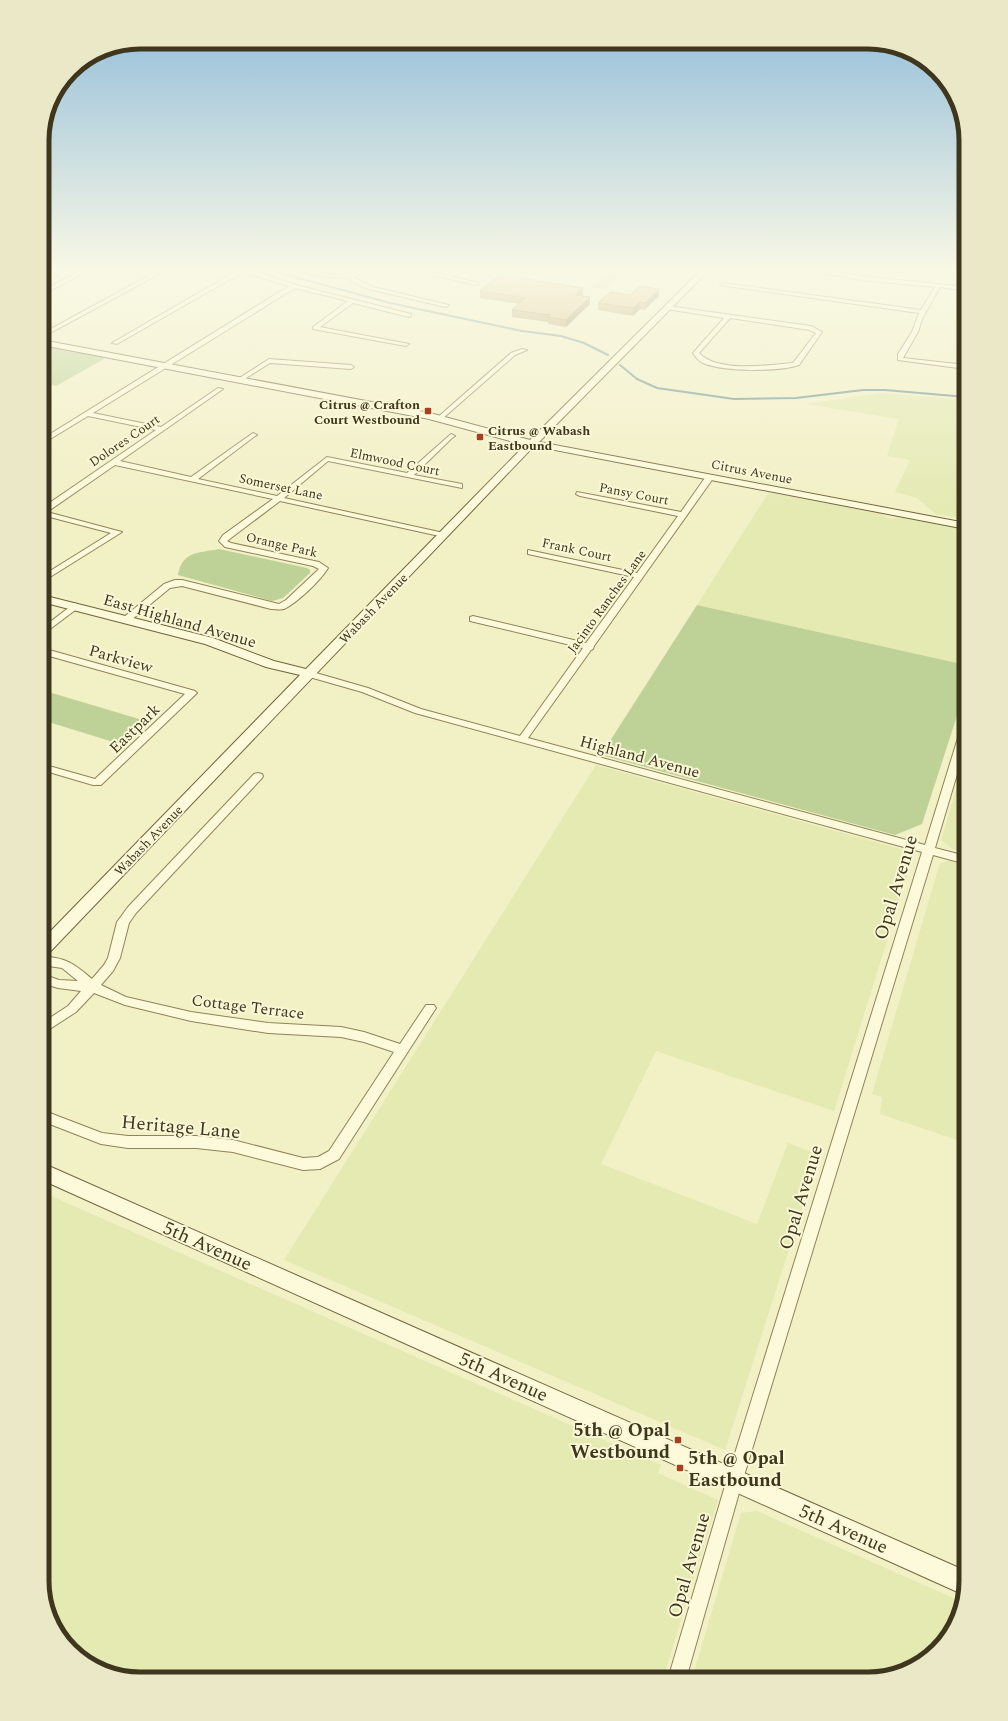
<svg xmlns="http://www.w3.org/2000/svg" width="1008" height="1721" font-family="Spectral,serif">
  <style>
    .farmland { fill: #e5e9b2 }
    .green { fill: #bed297 }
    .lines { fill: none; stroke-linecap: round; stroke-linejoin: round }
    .stream { stroke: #6d9595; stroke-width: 2 }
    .street-casing { stroke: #908359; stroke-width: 2 }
    .secondary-casing { stroke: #72643c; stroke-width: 2 }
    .street { fill: #fcfada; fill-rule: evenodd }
    .secondary { fill: #fcfada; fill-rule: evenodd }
    .wall { fill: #b69b67 }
    .shaded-wall { fill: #947e54 }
    .building { fill: #d4b478; stroke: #947e54 }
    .poi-dot { fill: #a54023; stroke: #f9f7d6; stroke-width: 1.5 }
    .labels { text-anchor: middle; stroke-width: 4; stroke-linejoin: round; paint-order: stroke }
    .far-poi-label { font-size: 13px; font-weight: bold; fill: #3f361e; stroke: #f9f7d6; text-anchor: end }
    .far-street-label { font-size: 13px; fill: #3f361e; stroke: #f9f7d6 }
    .street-label { font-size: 16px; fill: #3f361e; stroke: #f9f7d6 }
    .near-street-label { font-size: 19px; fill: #3f361e; stroke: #f9f7d6 }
    .near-poi-label { font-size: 19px; font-weight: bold; fill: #3f361e; stroke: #f9f7d6; text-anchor: end }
    .rim { fill: none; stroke: #3f361e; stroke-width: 5 }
  </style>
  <rect width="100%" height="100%" fill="#f2f0c5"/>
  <g class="farmland">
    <polygon points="881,393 966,400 966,519 936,514 917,498 895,492 910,460 887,456 899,419 806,404"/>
    <polygon points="769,492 882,514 885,517 893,519 897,517 966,530 966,665 697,605"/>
    <polygon points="966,757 966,853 952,849 941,840"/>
    <polygon points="596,765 912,852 911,855 913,857 834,1111 656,1051 601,1164 757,1224 788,1143 819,1155 725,1450 284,1260"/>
    <polygon points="949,861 966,866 966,1143 880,1114 882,1097 872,1094 940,863"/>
    <polygon points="42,1192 661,1465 658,1473 718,1500 663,1679 134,1679 85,1662 52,1624 42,1581"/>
    <polygon points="757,1511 960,1601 950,1635 911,1669 868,1679 692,1679 741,1513"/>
  </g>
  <g class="green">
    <polygon points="613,268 627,268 605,289 592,287"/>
    <polygon points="42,345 102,357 104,359 56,386 42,383"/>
    <path d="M219 549 307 568 310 570V573L283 598 272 601 178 575C182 551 199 553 219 549Z"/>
    <polygon points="697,605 966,665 966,688 922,824 895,835 601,755"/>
    <polygon points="42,690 149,722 123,745 42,720"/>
  </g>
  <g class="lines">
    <g class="stream">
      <polyline points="262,268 390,303 522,331 561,336 584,343 608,355"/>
      <polyline points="620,365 637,379 657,388 734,399 796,398 863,390 885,390 966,397"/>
    </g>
    <defs>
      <g id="street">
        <polygon points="86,268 93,268 42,295 42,291"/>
        <polygon points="163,268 170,268 52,332 47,331"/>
        <path d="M235 268H244L296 285 411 314V316L409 317 353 303 320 327 409 344 406 346 313 329V327L348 301 295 288 93 413 161 427 218 388 223 389 120 461 191 477 253 433 257 435 255 436 198 479 277 496 327 457 407 473 451 434 455 436 453 437 414 475 462 484V488L328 461 284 498 444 533 448 535 444 537 280 501 227 541 231 543 319 562 328 568C321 580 297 603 284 609 280 610 275 609 271 609L182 586 170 588 130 621H124V617L164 584 175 580H182L279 604 286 600 319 569 313 566 225 547 219 541 223 535 273 499 115 465 47 512 122 532 42 582V576L111 533 42 515V508L156 430 88 416 42 444V439L289 286 243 272 117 344 112 343 238 270Z"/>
        <polygon points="292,268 337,275 382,268 353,277 373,287 449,305 446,307 369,289 360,286 347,278 316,276"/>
        <polygon points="402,268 414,268 479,283 476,285"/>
        <polygon points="790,268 807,268 869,277 966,287 966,291 940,287 922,319 918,332 903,358 966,365 966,369 898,360 898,354 912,332 919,313 720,285 723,283 921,310 935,287 869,281"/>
        <path d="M668 306 811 326 822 332 799 365C779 372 720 372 701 362 698 360 695 356 693 353L724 318 666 309V307ZM730 318 810 330 816 333 793 363C768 365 717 373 699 353Z"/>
        <polygon points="522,349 527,350 515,355 442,419 438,419 438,417 511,353"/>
        <polygon points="269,359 351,365 354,367 351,369 270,363 243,380 238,379"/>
        <polygon points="707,475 714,477 594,646 593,649 591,650 528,738 925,845 961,728 966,725 966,744 935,848 966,856 966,864 933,855 743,1479 686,1679 668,1679 727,1479 922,852 415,713 362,692 306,676 304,674 309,671 368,688 421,709 520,736 583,648 470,621 470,617 473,616 586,643 634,577 528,554 528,550 637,573 678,516 580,496 576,494 577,492 681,512"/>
        <polygon points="75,603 79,606 78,608 42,635 42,628"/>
        <polygon points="42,648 195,691 197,693 101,785 93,785 42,770 42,764 95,779 185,694 42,654"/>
        <path d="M258 773 262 774 263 776 262 778 136 913 129 923 120 958 113 971 101 985 126 997 191 1012 268 1023 341 1027 364 1032 400 1044 426 1005H434L436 1008 434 1011 339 1159 320 1169 303 1170 233 1152 196 1148H128L101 1144 42 1121V1110L102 1133 128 1136H196L233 1140 303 1158 318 1157 329 1151 394 1052 364 1042 341 1037 268 1033 191 1021 125 1005 94 993 76 1012 42 1034V1023L68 1006 81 991 58 988 42 983V974L59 980 78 981 62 968 42 965V957C64 956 76 965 92 979L104 965 108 958 117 922 128 907 254 774Z"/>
      </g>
      <g id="secondary">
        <polygon points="703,268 711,268 539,442 966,523 966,529 534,446 48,954 42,956 42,940 300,675 266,667 205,644 42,602 42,595 213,638 274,661 306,669 525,445 429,419 42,345 42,340 430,413 530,440"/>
        <polygon points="42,1163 966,1571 966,1581 962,1594 42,1180"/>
      </g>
    </defs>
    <use href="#street" class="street-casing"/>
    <use href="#secondary" class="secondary-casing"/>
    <use href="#street" class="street"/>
    <use href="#secondary" class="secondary"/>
  </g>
  <g class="wall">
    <polygon points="480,291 583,295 581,296 590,297 590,304 566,327 548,324 548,322 512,317 512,310 519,304 480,298"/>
    <polygon points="630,295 659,296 644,310 640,309 633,316 598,310 598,303"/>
  </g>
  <g class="shaded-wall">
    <polygon points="583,288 583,295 575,302 575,295"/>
    <polygon points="659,289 659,296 644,310 645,303"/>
    <polygon points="590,297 590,304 566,327 566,320"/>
    <polygon points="640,302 640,309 633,316 633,308"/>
  </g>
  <g class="building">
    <polygon points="500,275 583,288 575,295 590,297 566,320 548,317 550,315 512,310 526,298 480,291"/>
    <polygon points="640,286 659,289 645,303 640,302 633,308 598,303 611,292 630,295"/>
  </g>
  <linearGradient id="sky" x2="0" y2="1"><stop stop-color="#8ebbda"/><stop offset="0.53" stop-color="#f9f8e5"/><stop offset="1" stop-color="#f9f8e5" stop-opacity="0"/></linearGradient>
  <rect width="1008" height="509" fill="url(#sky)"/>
  <g class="poi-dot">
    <rect x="424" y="407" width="8" height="8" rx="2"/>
    <rect x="476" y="433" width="8" height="8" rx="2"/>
    <rect x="674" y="1436" width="8" height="8" rx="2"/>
    <rect x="676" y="1464" width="8" height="8" rx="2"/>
  </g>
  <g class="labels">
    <g class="far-poi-label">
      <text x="420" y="409">Citrus @ Crafton<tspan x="420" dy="15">Court Westbound</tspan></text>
      <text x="488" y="435" text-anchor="start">Citrus @ Wabash<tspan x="488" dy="15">Eastbound</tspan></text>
    </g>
    <g class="far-street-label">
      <text transform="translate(124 440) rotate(-34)" y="5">Dolores Court</text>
      <text transform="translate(395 461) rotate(12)" y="5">Elmwood Court</text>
      <text transform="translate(752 471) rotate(11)" y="5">Citrus Avenue</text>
      <text transform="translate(281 486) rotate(12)" y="5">Somerset Lane</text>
      <text transform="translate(634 493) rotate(11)" y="5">Pansy Court</text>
      <text transform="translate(282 544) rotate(13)" y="5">Orange Park</text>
      <text transform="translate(577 549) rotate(12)" y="5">Frank Court</text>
      <text transform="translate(606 601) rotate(-54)" y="5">Jacinto Ranches Lane</text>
      <text transform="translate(373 608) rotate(-46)" y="5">Wabash Avenue</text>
      <text transform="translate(148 840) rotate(-46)" y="5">Wabash Avenue</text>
    </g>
    <g class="street-label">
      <text transform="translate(180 620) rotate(16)" y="6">East Highland Avenue</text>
      <text transform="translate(121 658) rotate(16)" y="6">Parkview</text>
      <text transform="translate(134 728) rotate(-44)" y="6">Eastpark</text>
      <text transform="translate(640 756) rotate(15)" y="6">Highland Avenue</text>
      <text transform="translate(248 1006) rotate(7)" y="6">Cottage Terrace</text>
    </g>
    <g class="near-street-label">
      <text transform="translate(895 887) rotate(-73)" y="7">Opal Avenue</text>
      <text transform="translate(181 1126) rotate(5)" y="7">Heritage Lane</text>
      <text transform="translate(800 1197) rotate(-73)" y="7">Opal Avenue</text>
      <text transform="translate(208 1245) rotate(24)" y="7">5th Avenue</text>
      <text transform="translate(504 1376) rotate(24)" y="7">5th Avenue</text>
      <text transform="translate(844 1528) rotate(24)" y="7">5th Avenue</text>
      <text transform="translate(688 1565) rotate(-74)" y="7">Opal Avenue</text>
    </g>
    <g class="near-poi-label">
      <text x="670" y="1436">5th @ Opal<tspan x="670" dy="22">Westbound</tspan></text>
      <text x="688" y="1464" text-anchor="start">5th @ Opal<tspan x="688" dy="22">Eastbound</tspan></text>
    </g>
  </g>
  <path d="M0 0H1008V1721H0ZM140 49H868A91 91 0 0 1 959 140V1581A91 91 0 0 1 868 1672H140A91 91 0 0 1 49 1581V140A91 91 0 0 1 140 49Z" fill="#eae8c7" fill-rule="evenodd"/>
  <path class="rim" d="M140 49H868A91 91 0 0 1 959 140V1581A91 91 0 0 1 868 1672H140A91 91 0 0 1 49 1581V140A91 91 0 0 1 140 49Z"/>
</svg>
